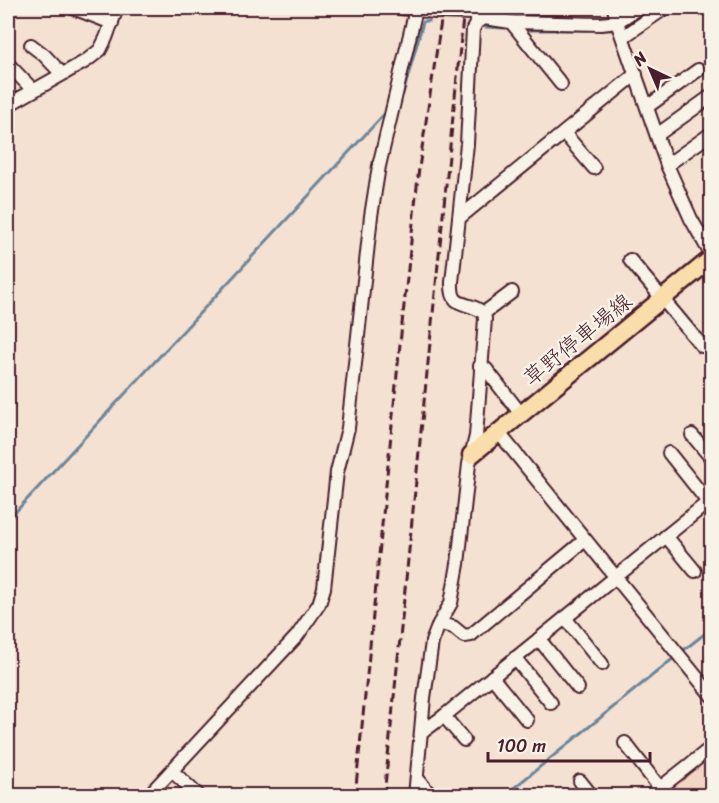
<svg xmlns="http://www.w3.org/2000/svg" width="719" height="803" font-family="Sriracha,'Klee One',sans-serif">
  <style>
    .built { fill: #f2d5c2 }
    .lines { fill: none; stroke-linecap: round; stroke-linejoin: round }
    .stream { stroke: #6c869a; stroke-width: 3 }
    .minor-casing { stroke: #4a1f2b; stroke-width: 16 }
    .major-casing { stroke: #4a1f2b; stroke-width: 21 }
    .minor { stroke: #f7f3e8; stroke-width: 12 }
    .major { stroke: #f9deab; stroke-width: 16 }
    .rail { stroke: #4a1f2b; stroke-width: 3; stroke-dasharray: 9 4.5; stroke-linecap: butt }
    .labels { text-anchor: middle; stroke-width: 5; stroke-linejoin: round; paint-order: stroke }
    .street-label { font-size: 22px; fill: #4a1f2b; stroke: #f7f3e8 }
  </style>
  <rect width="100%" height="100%" fill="#f4e1d2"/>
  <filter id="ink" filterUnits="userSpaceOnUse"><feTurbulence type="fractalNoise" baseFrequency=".0167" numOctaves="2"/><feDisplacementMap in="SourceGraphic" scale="12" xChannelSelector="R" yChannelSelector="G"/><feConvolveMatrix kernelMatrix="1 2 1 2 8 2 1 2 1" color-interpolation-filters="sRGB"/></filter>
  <g filter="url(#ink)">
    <polygon class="built" points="711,755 711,795 660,795"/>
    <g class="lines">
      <g class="stream">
        <polyline points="628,25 653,8"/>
        <polyline points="485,27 504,28"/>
        <polyline points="530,30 588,30"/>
        <polyline points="601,30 615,30"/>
        <polyline points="399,99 403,94 423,22 425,21 429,21"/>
        <polyline points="8,520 388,110"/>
        <polyline points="680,653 712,628"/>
        <polyline points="504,796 675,657"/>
      </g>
      <defs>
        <g id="minor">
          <polyline points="73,8 112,23"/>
          <polyline points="401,8 435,12 474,13 484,18"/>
          <polyline points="614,8 617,22 667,165 691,219 712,256"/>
          <polyline points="511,22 561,84"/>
          <polyline points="623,37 665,8"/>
          <polyline points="31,45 44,55 62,74"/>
          <polyline points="8,64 33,90"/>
          <polyline points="8,105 86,61 100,50 106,38 117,8"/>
          <polyline points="647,107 698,70"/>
          <polyline points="564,133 594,168"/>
          <polyline points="657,135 710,97"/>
          <polyline points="667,165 712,133"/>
          <polyline points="459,218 636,74"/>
          <polyline points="630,260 702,346"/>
          <polyline points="484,313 512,292"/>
          <polyline points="480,366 486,369 521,414"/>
          <polyline points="499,433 712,696"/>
          <polyline points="692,435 712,459"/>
          <polyline points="669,453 708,502"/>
          <polyline points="666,536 695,571"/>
          <polyline points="565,618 602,664"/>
          <polyline points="439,624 453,627 464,636 471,635 585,540"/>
          <polyline points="539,639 578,688"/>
          <polyline points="515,658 551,703"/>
          <polyline points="492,677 527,720"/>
          <polyline points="444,716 464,740"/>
          <polyline points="421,733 444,716 712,499"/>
          <polyline points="625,743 660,788"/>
          <polyline points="172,771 199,796"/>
          <polyline points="417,778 431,796"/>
          <polyline points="580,781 592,796"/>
          <polyline points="148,796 297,636 319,604 324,588 337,472 348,428 371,216 379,166 416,9"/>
          <path d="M415 796 424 698 432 642 439 624 451 603 458 564 469 464 476 436 485 319 484 313C466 299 451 311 452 282L467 144 473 29 477 22 484 18 511 22 601 24 617 22 638 8"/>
          <polyline points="650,796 712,747"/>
        </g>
        <polyline id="major" points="471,455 712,258"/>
      </defs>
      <use href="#minor" class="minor-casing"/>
      <use href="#major" class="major-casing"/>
      <use href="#minor" class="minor"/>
      <use href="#major" class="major"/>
      <g class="rail">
        <polyline points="355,796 402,324 419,168 443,8"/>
        <polyline points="384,796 464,8"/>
      </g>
    </g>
  </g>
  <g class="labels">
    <g class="street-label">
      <text transform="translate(577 339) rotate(-39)" y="8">草野停車場線</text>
    </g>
  </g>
  <rect width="719" height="803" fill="none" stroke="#f7f3e8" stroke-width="30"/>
  <rect x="15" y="15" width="689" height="773" fill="none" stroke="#4a1f2b" stroke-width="2" filter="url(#ink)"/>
  <g transform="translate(650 69) rotate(316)" stroke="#f7f3e8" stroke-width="4.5" paint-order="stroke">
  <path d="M0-4.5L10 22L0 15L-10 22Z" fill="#4a1f2b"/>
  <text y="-9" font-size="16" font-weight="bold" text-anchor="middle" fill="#4a1f2b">N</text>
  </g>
  <path d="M488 752v9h162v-9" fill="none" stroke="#4a1f2b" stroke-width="3"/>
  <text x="497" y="752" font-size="18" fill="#4a1f2b" stroke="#f7f3e8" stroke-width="4.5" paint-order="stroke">100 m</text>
</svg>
